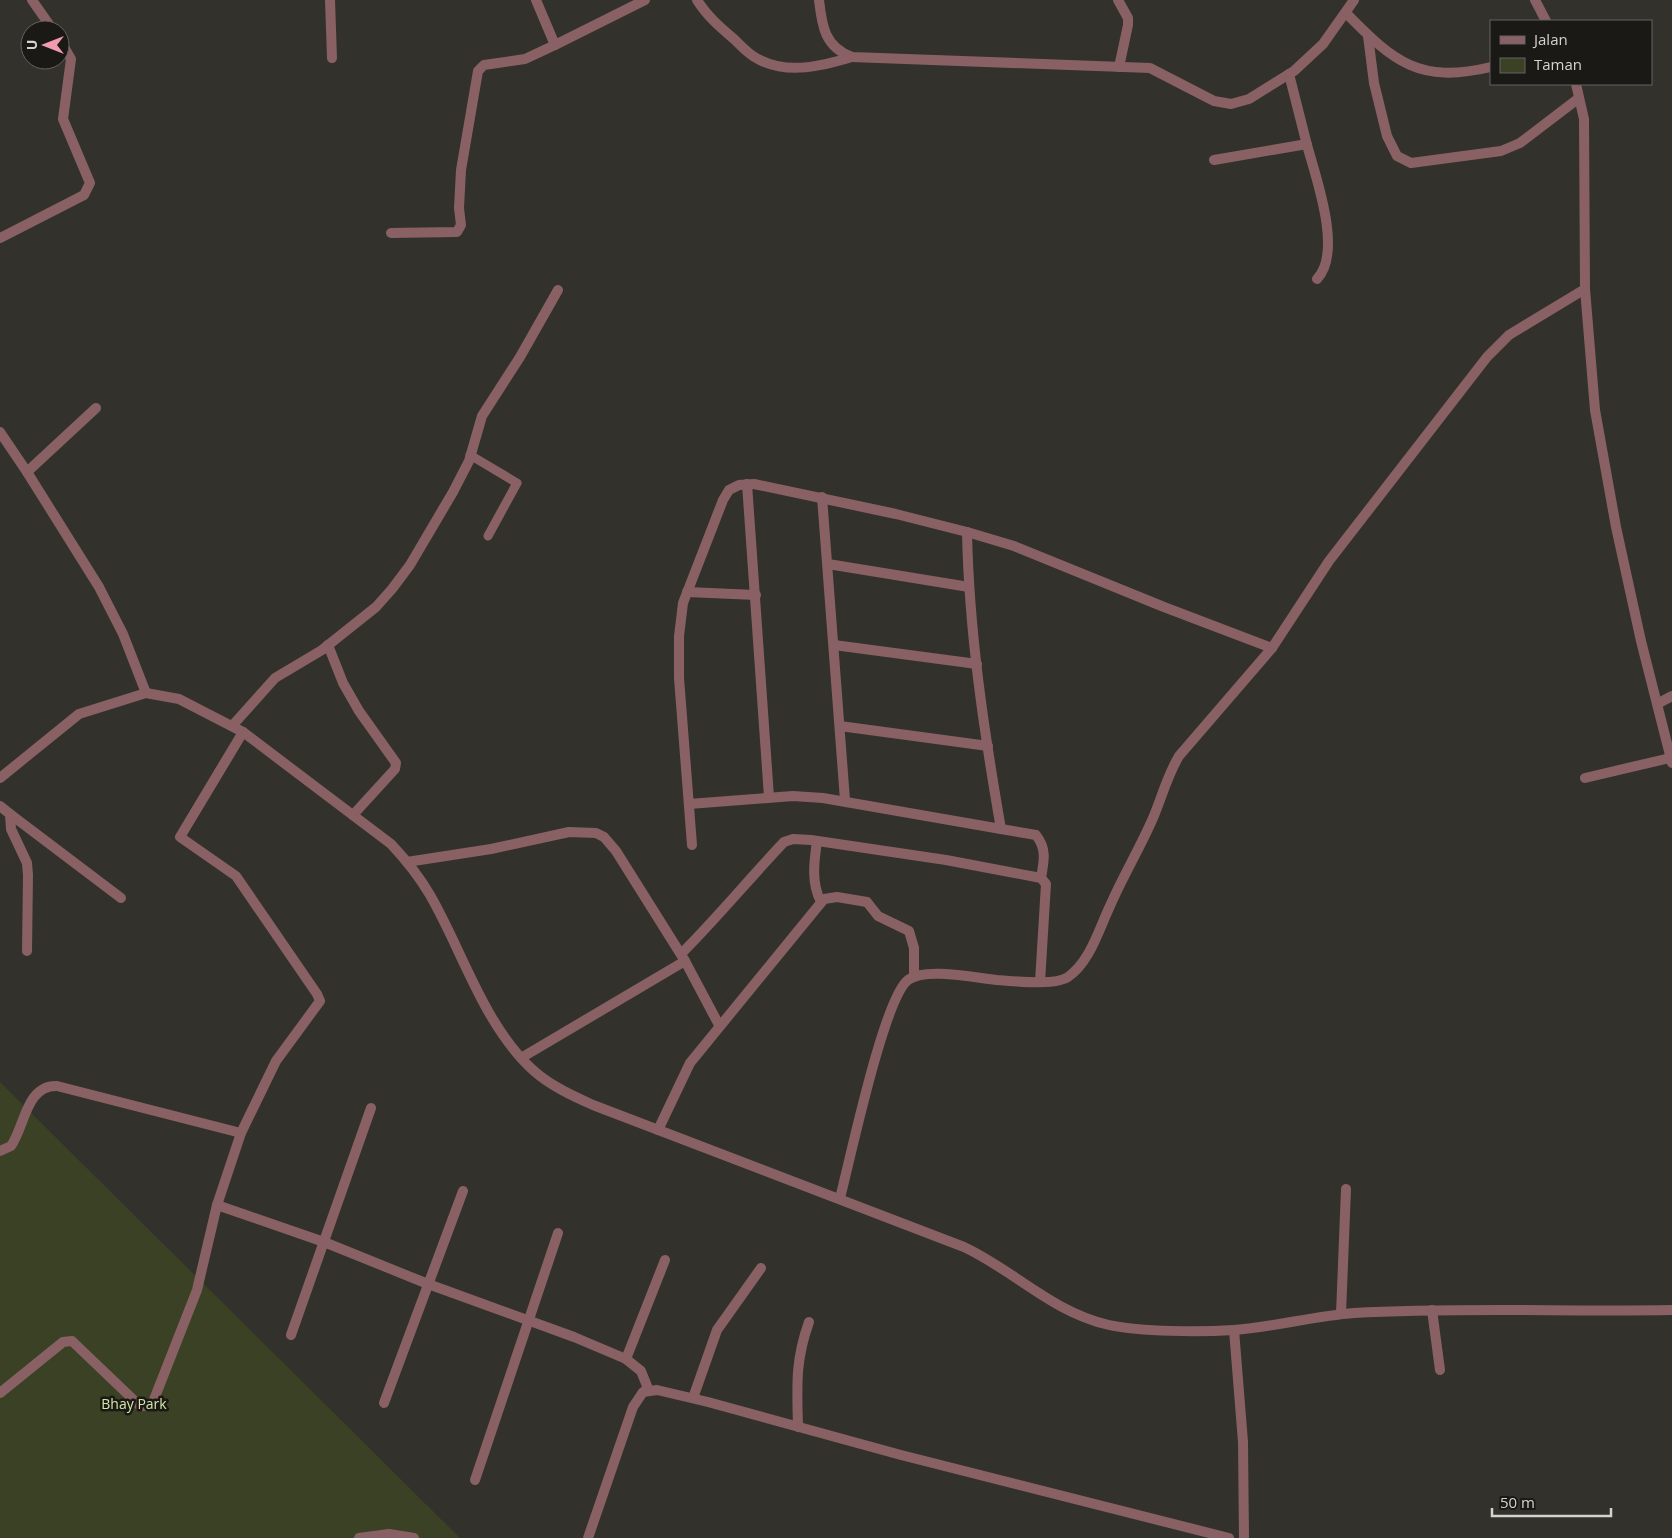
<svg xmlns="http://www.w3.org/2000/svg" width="1672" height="1538" font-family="'Open Sans',sans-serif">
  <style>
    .green { fill: #3a4124 }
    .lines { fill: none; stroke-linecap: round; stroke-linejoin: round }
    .lane { stroke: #896164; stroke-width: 9 }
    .street { stroke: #896164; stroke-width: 10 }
    .labels { text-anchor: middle; stroke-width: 5; stroke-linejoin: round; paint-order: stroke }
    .park-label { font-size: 14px; fill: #d5e6a5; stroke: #1a1916 }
  </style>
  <rect width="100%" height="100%" fill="#33312b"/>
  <polygon class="green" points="0,1082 460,1538 0,1538"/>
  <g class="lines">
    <polyline class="lane" points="470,455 517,483 488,536"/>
    <g class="street">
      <polyline points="32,0 53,30"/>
      <polyline points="330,0 332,58"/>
      <polyline points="536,0 555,45 645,0"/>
      <path d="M697 0C707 16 720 27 734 39 741 46 749 55 758 59 788 75 822 66 852 57"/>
      <path d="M819 0C822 27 825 47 852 57L1150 68 1214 101 1231 104 1249 99 1294 71 1323 44 1354 0"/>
      <polyline points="1118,0 1128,18 1128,25 1119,67"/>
      <polyline points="1535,0 1546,21"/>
      <path d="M1346 13C1394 62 1419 84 1491 67"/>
      <polyline points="1368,36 1374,83 1387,136 1397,156 1411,163 1501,151 1520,143 1579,98"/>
      <path d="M1289 74C1295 98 1301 122 1307 145 1316 178 1343 252 1317 279"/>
      <polyline points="1576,84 1584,119 1585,289 1595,410 1616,527 1641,641 1672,763"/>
      <polyline points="1214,160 1307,144"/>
      <polyline points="391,233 457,232 461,225 459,208 461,170 478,71 484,65 525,59 555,45"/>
      <polyline points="0,238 84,195 90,183 63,119 71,59 60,40"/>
      <polyline points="0,432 27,472 99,587 123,634 146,693"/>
      <polyline points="27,472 96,408"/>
      <polyline points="747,484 769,797"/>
      <polyline points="822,497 845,800"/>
      <polyline points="828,564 969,587"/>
      <polyline points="687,592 756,595"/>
      <polyline points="328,645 343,683 359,711 396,763 395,769 353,815"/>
      <polyline points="834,645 977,664"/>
      <polyline points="1657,704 1672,696"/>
      <polyline points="232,726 275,678 322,650 376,607 392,589 410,565 453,492 469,461 482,416 520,357 558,290"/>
      <polyline points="840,726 988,746"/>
      <path d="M0 778 79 714 146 693 179 699 243 732 391 844C406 860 419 876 430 895 463 952 484 1026 534 1071 551 1086 573 1096 593 1105L964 1247C1015 1271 1052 1312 1109 1325 1142 1332 1200 1332 1234 1330 1274 1327 1314 1316 1354 1313 1460 1307 1566 1312 1672 1310"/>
      <polyline points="1585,778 1670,758"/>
      <path d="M689 804 793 796 823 798 1001 829C984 731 969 632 967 532"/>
      <polyline points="0,806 10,814 11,829 27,863 28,875 27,951"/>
      <polyline points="10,814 121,898"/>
      <path d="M1001 829 1036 835C1047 849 1044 861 1041 878"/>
      <path d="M817 841C814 862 811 883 821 902"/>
      <polyline points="692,845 679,678 679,636 683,603 723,500 729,490 739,485 754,484 896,514 967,532 1014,546 1164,607 1272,648"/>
      <polyline points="407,862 491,849 569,832 596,833 604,837 616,851 685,961 719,1025"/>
      <path d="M681 954C717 918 749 879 784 842L793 839 811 840 946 860 1041 878 1046 884 1040 982"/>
      <polyline points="521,1058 685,961"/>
      <polyline points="658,1130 690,1063 824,899 837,897 867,902 878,916 909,931 914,948 914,977"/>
      <path d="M0 1151 11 1146C25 1126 26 1085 57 1086L241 1133"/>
      <path d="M840 1198C850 1160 884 998 908 980 926 967 976 978 997 980 1014 981 1055 986 1068 977 1090 962 1099 929 1110 906 1123 876 1140 848 1153 818 1162 797 1167 776 1179 756L1272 648 1329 561 1487 357 1509 335 1585 289"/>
      <polyline points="217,1205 241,1133 276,1061 320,1001 317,994 236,876 180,837 243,732"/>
      <polyline points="1432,1310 1440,1370"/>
      <polyline points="1341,1314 1346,1189"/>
      <polyline points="1234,1330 1243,1442 1244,1538"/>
      <polyline points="291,1335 371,1108"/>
      <polyline points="626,1359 665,1260"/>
      <polyline points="0,1393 63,1342 72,1341 140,1406 146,1406 153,1402 197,1290 217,1205 324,1242 428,1284 574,1337 626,1359 641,1371 649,1391"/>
      <polyline points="693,1398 717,1330 761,1268"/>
      <polyline points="384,1403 463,1191"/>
      <path d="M798 1427C797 1386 795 1361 809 1322"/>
      <polyline points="475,1480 558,1233"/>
      <polyline points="359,1538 389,1534 414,1538"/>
      <polyline points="588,1538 633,1407 643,1392 657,1390 708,1402 901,1455 1229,1538"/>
    </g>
  </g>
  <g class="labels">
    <g class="park-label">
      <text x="134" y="1409">Bhay Park</text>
    </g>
  </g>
  <rect x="1490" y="20" width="162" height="65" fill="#1a1916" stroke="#646360"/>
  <rect x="1500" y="36" width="25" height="8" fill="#896164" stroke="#646360"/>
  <text x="1534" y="45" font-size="15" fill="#d4d3cf">Jalan</text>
  <rect x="1500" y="58" width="25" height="15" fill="#3a4124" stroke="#646360"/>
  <text x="1534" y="70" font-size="15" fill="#d4d3cf">Taman</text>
  <g transform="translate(45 45) rotate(270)"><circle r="24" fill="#1a1916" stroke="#646360"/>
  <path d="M0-4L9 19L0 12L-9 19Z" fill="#f29aaf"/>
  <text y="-8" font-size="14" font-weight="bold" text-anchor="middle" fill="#d4d3cf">U</text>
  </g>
  <path d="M1492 1508v8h119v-8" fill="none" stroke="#d4d3cf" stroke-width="2.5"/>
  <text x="1500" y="1508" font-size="15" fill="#d4d3cf" stroke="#1a1916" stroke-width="4" paint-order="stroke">50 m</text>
</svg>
